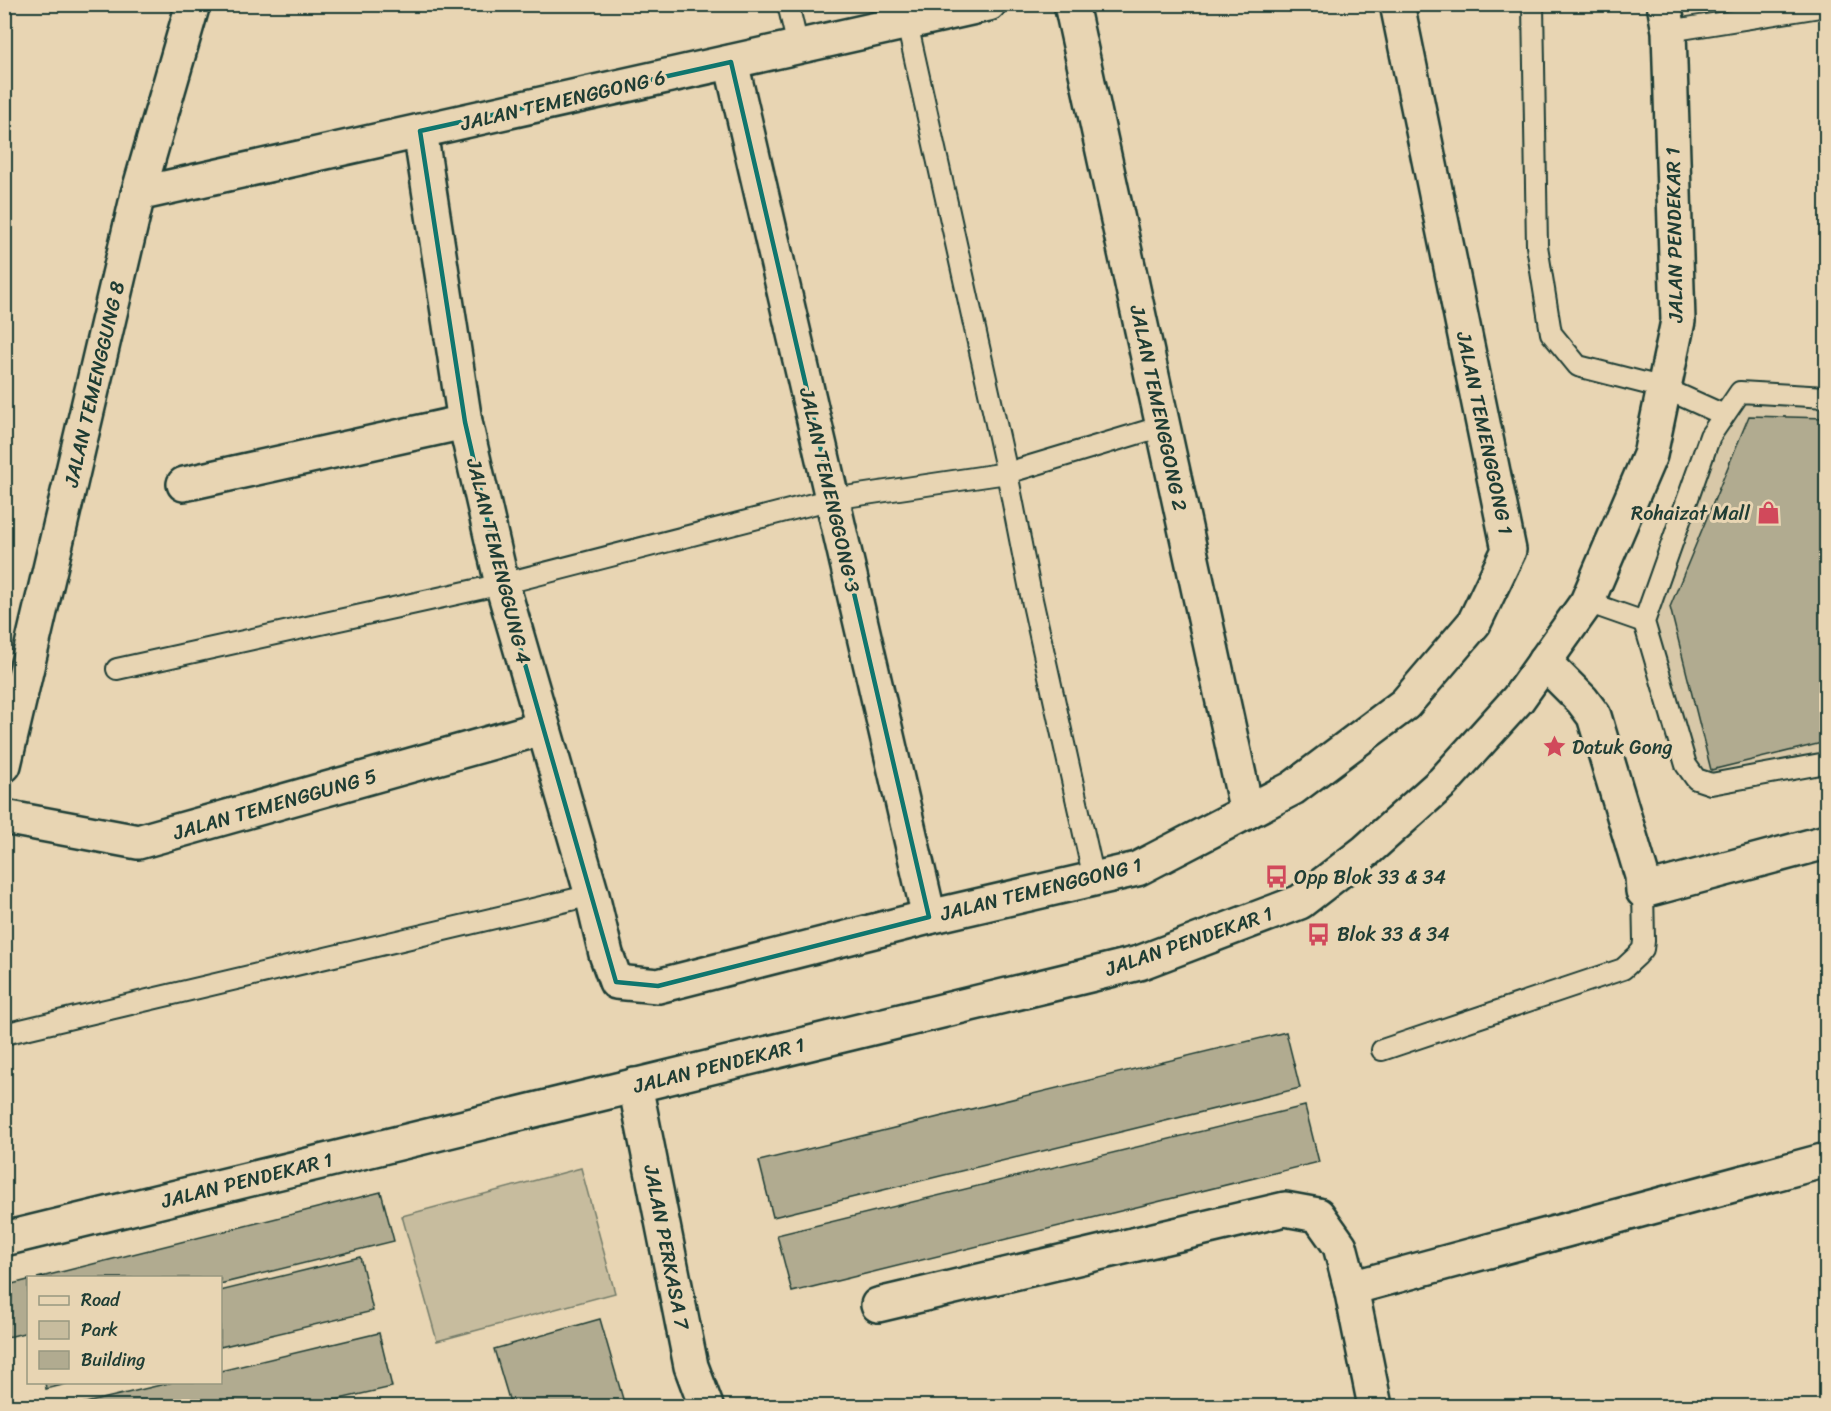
<svg xmlns="http://www.w3.org/2000/svg" width="1831" height="1411" font-family="Sriracha,sans-serif">
  <style>
    .built { fill: #d8c8a8 }
    .green { fill: #c7bc9e; stroke: #737c69; stroke-width: 1.5 }
    .building { fill: #b1ab90; stroke: #1f3d34; stroke-width: 1.5 }
    .lines { fill: none; stroke-linecap: round; stroke-linejoin: round }
    .service-casing { stroke: #1f3d34; stroke-width: 24 }
    .minor-casing { stroke: #1f3d34; stroke-width: 38 }
    .tertiary-casing { stroke: #1f3d34; stroke-width: 38 }
    .service { stroke: #e8d5b3; stroke-width: 20 }
    .minor { stroke: #e8d5b3; stroke-width: 33 }
    .tertiary { stroke: #e8d5b3; stroke-width: 33 }
    .marked { fill: none; stroke: #0f766e; stroke-width: 4.5; stroke-linejoin: round }
    .labels { text-anchor: middle; stroke-width: 6; stroke-linejoin: round; paint-order: stroke }
    .street-label { font-size: 20px; fill: #1f3d34; stroke: #e8d5b3 }
    .poi-label { font-size: 20px; fill: #1f3d34; stroke: #e8d5b3; text-anchor: start }
  </style>
  <rect width="100%" height="100%" fill="#e8d5b3"/>
  <filter id="ink" filterUnits="userSpaceOnUse"><feTurbulence type="fractalNoise" baseFrequency=".0167" numOctaves="2"/><feDisplacementMap in="SourceGraphic" scale="12" xChannelSelector="R" yChannelSelector="G"/><feConvolveMatrix kernelMatrix="1 2 1 2 8 2 1 2 1" color-interpolation-filters="sRGB"/></filter>
  <g filter="url(#ink)">
    <polygon class="built" points="1743,400 1826,404 1826,755 1711,776 1699,772 1692,758 1653,622 1717,441"/>
    <polygon class="green" points="581,1168 615,1293 437,1341 402,1216"/>
    <g class="building">
      <polygon points="1749,416 1826,418 1826,742 1711,770 1670,607"/>
      <polygon points="1286,1032 1300,1088 773,1217 759,1161"/>
      <polygon points="1305,1106 1319,1162 792,1292 777,1235"/>
      <polygon points="381,1192 394,1241 220,1284 220,1278 37,1278"/>
      <polygon points="360,1257 373,1311 220,1347 220,1291"/>
      <polygon points="28,1280 28,1332 4,1338 4,1286"/>
      <polygon points="600,1319 625,1406 511,1406 494,1349"/>
      <polygon points="379,1333 392,1387 309,1406 73,1406 173,1382 220,1382 220,1371"/>
      <polygon points="45,1382 74,1382 46,1389"/>
    </g>
    <g class="lines">
      <defs>
        <g id="service">
          <polyline points="788,4 798,47"/>
          <polyline points="1533,5 1537,246 1551,333 1578,366 1664,388 1724,415"/>
          <polyline points="907,23 1007,473 1031,595 1094,879"/>
          <polyline points="1669,31 1826,6"/>
          <polyline points="1826,397 1740,392 1710,436 1644,622 1686,765 1696,779 1711,784 1826,763"/>
          <polyline points="1587,602 1644,622"/>
          <polyline points="117,669 502,584 832,499 1007,473 1163,426"/>
          <polyline points="4,1034 592,895"/>
          <polyline points="1382,1050 1623,969 1637,956 1643,949 1644,941 1643,891"/>
        </g>
        <g id="minor">
          <polyline points="1071,4 1247,812"/>
          <polyline points="731,62 929,917"/>
          <polyline points="420,131 465,422 502,584 592,895 606,954 616,982 658,986 929,917 1137,869 1293,788 1405,704 1474,623 1509,550 1397,4"/>
          <polyline points="138,194 989,4"/>
          <polyline points="184,484 465,422"/>
          <polyline points="1544,662 1582,700 1594,716 1642,876 1643,891 1826,842"/>
          <polyline points="4,765 138,194 193,4"/>
          <polyline points="4,817 138,842 543,728"/>
          <polyline points="635,1085 691,1366 706,1406"/>
          <polyline points="1351,1288 1826,1160"/>
          <polyline points="878,1305 1285,1209 1318,1215 1340,1246 1351,1288 1375,1406"/>
        </g>
        <polyline id="tertiary" points="4,1239 1139,963 1300,902 1366,851 1443,782 1518,699 1587,602 1650,455 1678,321 1669,31 1664,4"/>
      </defs>
      <use href="#service" class="service-casing"/>
      <use href="#minor" class="minor-casing"/>
      <use href="#tertiary" class="tertiary-casing"/>
      <use href="#service" class="service"/>
      <use href="#minor" class="minor"/>
      <use href="#tertiary" class="tertiary"/>
    </g>
  </g>
  <path class="marked" d="M731 62 929 917 658 986 616 982 502 584 465 422 420 131Z"/>
  <defs>
    <symbol id="shop-bare" viewBox="-9 -9 18 18"><path d="M-5-2.5h2.3a2.7 3.5 0 0 1 5.4 0H5L5.5 6h-11ZM-1.5-2.5h3a1.5 2.3 0 0 0-3 0Z" fill="#d1495b" stroke="#e8d5b3" stroke-width="2.5" paint-order="stroke"/></symbol>
    <symbol id="sight-bare" viewBox="-9 -9 18 18"><path d="M0-6L1.8-2.2L6-1.7L2.9 1.2L3.7 5.4L0 3.3L-3.7 5.4L-2.9 1.2L-6-1.7L-1.8-2.2Z" fill="#d1495b" stroke="#e8d5b3" stroke-width="2.5" paint-order="stroke"/></symbol>
    <symbol id="bus-bare" viewBox="-9 -9 18 18"><path d="M-5-6H5V4H4V6H2V4H-2V6H-4V4H-5ZM-3.5-4V0h7V-4ZM-3.5 1.2v1.5H-2V1.2ZM2 1.2v1.5H3.5V1.2Z" fill="#d1495b" stroke="#e8d5b3" stroke-width="2.5" paint-order="stroke"/></symbol>
  </defs>
  <g fill-rule="evenodd">
    <use href="#shop-bare" x="1752" y="496" width="33" height="33"/>
    <use href="#sight-bare" x="1538" y="730" width="33" height="33"/>
    <use href="#bus-bare" x="1260" y="860" width="33" height="33"/>
    <use href="#bus-bare" x="1302" y="918" width="33" height="33"/>
  </g>
  <g class="labels">
    <g class="street-label">
      <text transform="translate(563 100) rotate(-13)" y="7">JALAN TEMENGGONG 6</text>
      <text transform="translate(1674 235) rotate(-91)" y="7">JALAN PENDEKAR 1</text>
      <text transform="translate(94 384) rotate(-77)" y="7">JALAN TEMENGGUNG 8</text>
      <text transform="translate(1159 408) rotate(78)" y="7">JALAN TEMENGGONG 2</text>
      <text transform="translate(1485 433) rotate(78)" y="7">JALAN TEMENGGONG 1</text>
      <text transform="translate(830 490) rotate(77)" y="7">JALAN TEMENGGONG 3</text>
      <text transform="translate(499 561) rotate(76)" y="7">JALAN TEMENGGUNG 4</text>
      <text transform="translate(275 804) rotate(-16)" y="7">JALAN TEMENGGUNG 5</text>
      <text transform="translate(1041 889) rotate(-14)" y="7">JALAN TEMENGGONG 1</text>
      <text transform="translate(1189 941) rotate(-19)" y="7">JALAN PENDEKAR 1</text>
      <text transform="translate(719 1065) rotate(-14)" y="7">JALAN PENDEKAR 1</text>
      <text transform="translate(247 1180) rotate(-14)" y="7">JALAN PENDEKAR 1</text>
      <text transform="translate(667 1247) rotate(79)" y="7">JALAN PERKASA 7</text>
    </g>
    <g class="poi-label">
      <text x="1750" y="520" text-anchor="end">Rohaizat Mall</text>
      <text x="1572" y="754">Datuk Gong</text>
      <text x="1294" y="884">Opp Blok 33 &amp; 34</text>
      <text x="1337" y="941">Blok 33 &amp; 34</text>
    </g>
  </g>
  <rect width="1831" height="1411" fill="none" stroke="#e8d5b3" stroke-width="24"/>
  <rect x="12" y="12" width="1807" height="1387" fill="none" stroke="#1f3d34" stroke-width="2" filter="url(#ink)"/>
  <rect x="27" y="1276" width="195" height="108" fill="#e8d5b3" stroke="#989880" stroke-width="1.5"/>
  <rect x="39" y="1296" width="30" height="9" fill="#e8d5b3" stroke="#989880" stroke-width="1.5"/>
  <text x="81" y="1306" font-size="18" fill="#1f3d34">Road</text>
  <rect x="39" y="1321" width="30" height="18" fill="#c7bc9e" stroke="#989880" stroke-width="1.5"/>
  <text x="81" y="1336" font-size="18" fill="#1f3d34">Park</text>
  <rect x="39" y="1351" width="30" height="18" fill="#b1ab90" stroke="#989880" stroke-width="1.5"/>
  <text x="81" y="1366" font-size="18" fill="#1f3d34">Building</text>
</svg>
